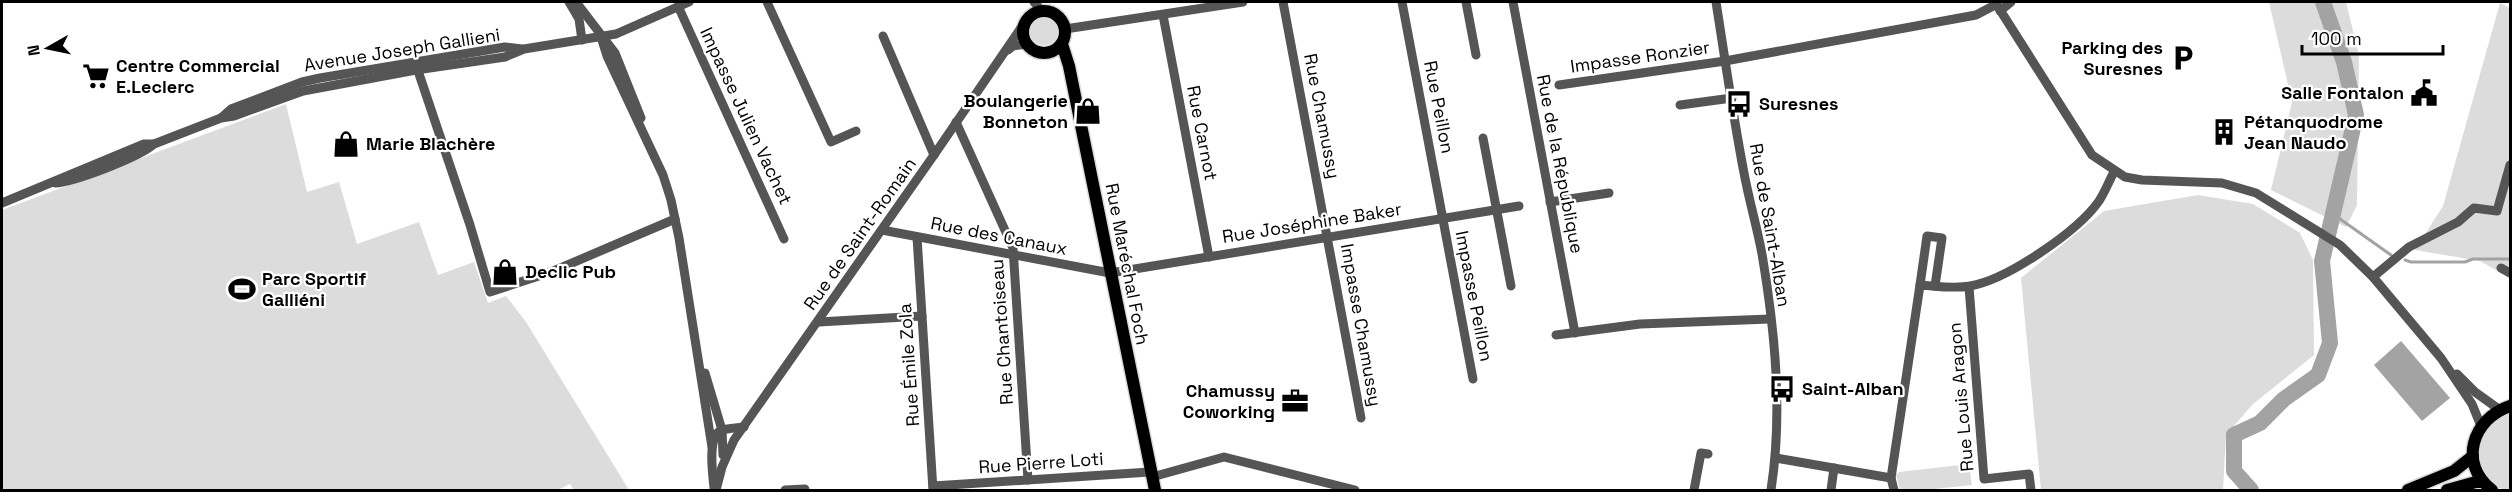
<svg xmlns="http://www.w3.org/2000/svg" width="2512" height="492" font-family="'Space Grotesk',sans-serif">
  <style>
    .green { fill: #dcdcdc }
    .water { fill: #a3a3a3 }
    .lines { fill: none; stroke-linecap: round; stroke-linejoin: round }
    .stream { stroke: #a3a3a3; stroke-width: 3 }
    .river { stroke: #a3a3a3; stroke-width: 16 }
    .major-casing { stroke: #dbdbdb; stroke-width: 15 }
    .minor { stroke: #555; stroke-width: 9 }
    .major { stroke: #000; stroke-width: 12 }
    .labels { text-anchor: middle; stroke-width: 4.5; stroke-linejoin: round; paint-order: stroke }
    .poi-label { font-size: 18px; font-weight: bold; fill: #000; stroke: #fff; text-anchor: start }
    .street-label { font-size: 18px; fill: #000; stroke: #fff }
  </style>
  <rect width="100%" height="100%" fill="#fff"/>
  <g class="green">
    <polygon points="2269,2 2346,2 2359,55 2357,205 2346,227 2271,190 2292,102"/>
    <polygon points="2500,3 2510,8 2510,278 2480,261 2415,250 2443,206"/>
    <circle cx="1044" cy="31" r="14"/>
    <polygon points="286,104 307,192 339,182 357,244 419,222 438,275 474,262 488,303 506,296 526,322 629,490 574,490 570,484 558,490 2,490 2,210"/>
    <polygon points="2198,195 2253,204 2300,233 2313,260 2314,355 2253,404 2226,435 2223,490 2041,490 2021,278 2104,211"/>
    <path d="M2510 411V490C2485 490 2473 461 2480 438 2484 425 2499 416 2510 411Z"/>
    <polygon points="1969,464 1972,485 1925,490 1900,490 1896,475 1899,472"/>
  </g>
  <polygon class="water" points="2401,341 2450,398 2422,421 2374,365"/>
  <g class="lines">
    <g class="stream">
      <polyline points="2333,214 2391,255"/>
      <polyline points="2405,260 2411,262 2465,262 2473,259 2510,259"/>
    </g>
    <polyline class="river" points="2251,490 2234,471 2234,435 2260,423 2284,399 2318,375 2330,343 2322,261 2356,115 2344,62 2323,2"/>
    <defs>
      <g id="major">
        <circle cx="1044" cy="32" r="21"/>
        <polyline points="1062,44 1069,66 1155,490"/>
        <polyline points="2408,490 2454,471 2473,456"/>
        <polyline points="2447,490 2476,482 2483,482"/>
        <path d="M2492 490C2458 464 2472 419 2510 406"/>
      </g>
    </defs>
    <use href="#major" class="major-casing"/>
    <g class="minor">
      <polyline points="569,2 579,19 582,40"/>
      <polyline points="576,2 615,53 641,118"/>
      <polyline points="767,2 831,142 856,131"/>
      <polyline points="1034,2 1041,10"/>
      <polyline points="1283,2 1361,418"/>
      <polyline points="1402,2 1473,379"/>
      <polyline points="1466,2 1476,55"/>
      <polyline points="1513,2 1575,333"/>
      <path d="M1716 2C1725 59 1733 116 1744 173 1749 200 1757 227 1762 254 1775 331 1783 412 1771 490"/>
      <polyline points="1995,2 2092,155 2125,177 2142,180 2222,183 2256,193 2340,245 2373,277 2441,358 2472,404 2481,426"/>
      <polyline points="678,6 784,239"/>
      <polyline points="2000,11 2011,2"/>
      <polyline points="1163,15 1209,257"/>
      <polyline points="1065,29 1243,2"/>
      <polyline points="883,36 934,155"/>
      <polyline points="601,37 607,56 663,175 671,200 679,238 712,447"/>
      <polyline points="1008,50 1013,46 1027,44"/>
      <polyline points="415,62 470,225 490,292 551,272 675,219"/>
      <polyline points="1559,85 1725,61 1976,15 1997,4"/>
      <polyline points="1680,105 1732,98"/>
      <polyline points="222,117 231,109 302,82 320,78 505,47 522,49"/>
      <polyline points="956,122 1013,248 1028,480"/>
      <polyline points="1483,138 1511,286"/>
      <path d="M55 183C74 182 140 157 154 144"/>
      <polyline points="1550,202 1609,193"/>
      <polyline points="2,203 144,144 154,144 221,118 234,116 303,91 416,70 505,57 524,49 616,34 689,2"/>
      <polyline points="882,230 1110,273 1519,206"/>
      <polyline points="917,237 933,490"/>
      <polyline points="2501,268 2510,273"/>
      <polyline points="2373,277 2409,247 2458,222 2474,208 2497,211 2510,165"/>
      <polyline points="1920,285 1927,236 1942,238 1935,286"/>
      <polyline points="1969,287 1984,479 2029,474 2031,490"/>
      <polyline points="819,322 922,316"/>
      <polyline points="1556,335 1640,324 1770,319"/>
      <polyline points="705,373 722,430 723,455"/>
      <polyline points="2457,374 2475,392 2500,410"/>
      <path d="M1776 458 1891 478 1920 285C1936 286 1954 289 1970 286 2007 280 2078 231 2099 201 2105 192 2109 181 2114 172"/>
      <polyline points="1152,477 1224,457 1355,490"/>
      <polyline points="1891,478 1894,490"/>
      <polyline points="933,486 1150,472"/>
      <path d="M714 488C713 476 707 438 720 431 726 428 737 428 744 427"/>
      <polyline points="716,490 722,467 734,440 934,155 1025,22"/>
      <polyline points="785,490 805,489"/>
      <polyline points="1694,490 1701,453 1708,454"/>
      <polyline points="1831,490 1834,468"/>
    </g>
    <use href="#major" class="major"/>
  </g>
  <defs>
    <symbol id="parking-bare" viewBox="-9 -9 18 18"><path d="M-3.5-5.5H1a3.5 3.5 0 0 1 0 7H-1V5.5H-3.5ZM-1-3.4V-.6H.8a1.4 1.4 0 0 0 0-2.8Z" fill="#000" stroke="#fff" stroke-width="2.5" paint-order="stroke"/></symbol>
    <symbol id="supermarket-bare" viewBox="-9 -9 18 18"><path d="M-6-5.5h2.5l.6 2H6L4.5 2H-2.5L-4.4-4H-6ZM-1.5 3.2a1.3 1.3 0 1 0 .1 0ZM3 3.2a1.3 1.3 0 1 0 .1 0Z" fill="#000" stroke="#fff" stroke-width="2.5" paint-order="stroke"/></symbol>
    <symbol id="civic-bare" viewBox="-9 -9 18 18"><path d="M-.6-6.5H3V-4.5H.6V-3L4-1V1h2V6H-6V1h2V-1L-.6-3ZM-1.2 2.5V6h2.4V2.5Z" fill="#000" stroke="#fff" stroke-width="2.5" paint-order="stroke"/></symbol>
    <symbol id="bus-bare" viewBox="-9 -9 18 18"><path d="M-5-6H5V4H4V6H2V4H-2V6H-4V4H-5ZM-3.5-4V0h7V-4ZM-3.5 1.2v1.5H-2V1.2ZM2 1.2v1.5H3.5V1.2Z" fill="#000" stroke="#fff" stroke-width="2.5" paint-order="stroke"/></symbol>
    <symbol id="shop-bare" viewBox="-9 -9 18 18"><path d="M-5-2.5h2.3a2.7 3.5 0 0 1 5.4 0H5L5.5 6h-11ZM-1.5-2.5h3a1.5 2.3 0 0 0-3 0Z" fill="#000" stroke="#fff" stroke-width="2.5" paint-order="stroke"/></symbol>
    <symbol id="building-bare" viewBox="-9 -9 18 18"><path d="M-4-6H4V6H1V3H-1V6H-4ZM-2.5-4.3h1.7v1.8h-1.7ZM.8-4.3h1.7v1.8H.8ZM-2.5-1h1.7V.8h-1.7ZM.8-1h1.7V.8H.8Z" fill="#000" stroke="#fff" stroke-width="2.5" paint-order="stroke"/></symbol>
    <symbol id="stadium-bare" viewBox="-9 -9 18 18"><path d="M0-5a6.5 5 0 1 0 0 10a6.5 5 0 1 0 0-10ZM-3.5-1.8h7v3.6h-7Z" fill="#000" stroke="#fff" stroke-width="2.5" paint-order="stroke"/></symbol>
    <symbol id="office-bare" viewBox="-9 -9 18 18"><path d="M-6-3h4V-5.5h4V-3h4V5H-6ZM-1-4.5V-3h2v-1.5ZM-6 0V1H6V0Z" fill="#000" stroke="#fff" stroke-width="2.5" paint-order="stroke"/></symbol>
  </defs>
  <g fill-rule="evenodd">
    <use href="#parking-bare" x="2164" y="39" width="38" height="38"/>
    <use href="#supermarket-bare" x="77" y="57" width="38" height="38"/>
    <use href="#civic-bare" x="2405" y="74" width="38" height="38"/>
    <use href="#bus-bare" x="1720" y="85" width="38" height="38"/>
    <use href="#shop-bare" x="1069" y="92" width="38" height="38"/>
    <use href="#building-bare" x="2205" y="113" width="38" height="38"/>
    <use href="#shop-bare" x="327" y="125" width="38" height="38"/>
    <use href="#shop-bare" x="486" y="253" width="38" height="38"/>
    <use href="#stadium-bare" x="223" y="270" width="38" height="38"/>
    <use href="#bus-bare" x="1763" y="370" width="38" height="38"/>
    <use href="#office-bare" x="1276" y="382" width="38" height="38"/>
  </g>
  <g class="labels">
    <g class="poi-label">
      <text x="2163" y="54" text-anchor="end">Parking des<tspan x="2163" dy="21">Suresnes</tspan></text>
      <text x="116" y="72">Centre Commercial<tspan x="116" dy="21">E.Leclerc</tspan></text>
      <text x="2404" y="99" text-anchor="end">Salle Fontalon</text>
      <text x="1068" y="107" text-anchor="end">Boulangerie<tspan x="1068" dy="21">Bonneton</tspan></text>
      <text x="1759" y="110">Suresnes</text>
      <text x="2244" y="128">Pétanquodrome<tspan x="2244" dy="21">Jean Naudo</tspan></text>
      <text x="366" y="150">Marie Blachère</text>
      <text x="525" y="278">Declic Pub</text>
      <text x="262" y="285">Parc Sportif<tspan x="262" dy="21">Galliéni</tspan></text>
      <text x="1802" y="395">Saint-Alban</text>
      <text x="1275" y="397" text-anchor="end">Chamussy<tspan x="1275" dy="21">Coworking</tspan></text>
    </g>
    <g class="street-label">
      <text transform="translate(402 50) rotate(-9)" y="6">Avenue Joseph Gallieni</text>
      <text transform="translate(1640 57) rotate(-8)" y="6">Impasse Ronzier</text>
      <text transform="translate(1439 107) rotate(79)" y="6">Rue Peillon</text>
      <text transform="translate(746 116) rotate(65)" y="6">Impasse Julien Vachet</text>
      <text transform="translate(1322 116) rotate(79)" y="6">Rue Chamussy</text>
      <text transform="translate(1202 133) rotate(79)" y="6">Rue Carnot</text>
      <text transform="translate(1560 164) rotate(79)" y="6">Rue de la République</text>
      <text transform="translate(1312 223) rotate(-9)" y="6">Rue Joséphine Baker</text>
      <text transform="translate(1770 225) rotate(80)" y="6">Rue de Saint-Alban</text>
      <text transform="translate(860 234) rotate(-55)" y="6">Rue de Saint-Romain</text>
      <text transform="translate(999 236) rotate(11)" y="6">Rue des Canaux</text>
      <text transform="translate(1127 264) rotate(79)" y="6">Rue Maréchal Foch</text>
      <text transform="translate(1474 296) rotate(79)" y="6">Impasse Peillon</text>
      <text transform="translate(1361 325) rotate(80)" y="6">Impasse Chamussy</text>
      <text transform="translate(1002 332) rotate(-94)" y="6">Rue Chantoiseau</text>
      <text transform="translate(909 365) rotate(-94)" y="6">Rue Émile Zola</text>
      <text transform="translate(1961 397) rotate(-95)" y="6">Rue Louis Aragon</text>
      <text transform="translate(1041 463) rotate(-4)" y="6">Rue Pierre Loti</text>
    </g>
  </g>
  <rect width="2512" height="492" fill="none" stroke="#000000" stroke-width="6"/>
  <g transform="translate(48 48) rotate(261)" stroke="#ffffff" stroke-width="4.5" paint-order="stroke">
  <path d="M0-4.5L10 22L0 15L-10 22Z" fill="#000000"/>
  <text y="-9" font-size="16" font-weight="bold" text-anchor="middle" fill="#000000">N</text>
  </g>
  <path d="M2302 45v9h141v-9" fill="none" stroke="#000000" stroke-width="3"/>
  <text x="2311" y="45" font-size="18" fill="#000000" stroke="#ffffff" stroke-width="4.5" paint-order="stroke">100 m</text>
</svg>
